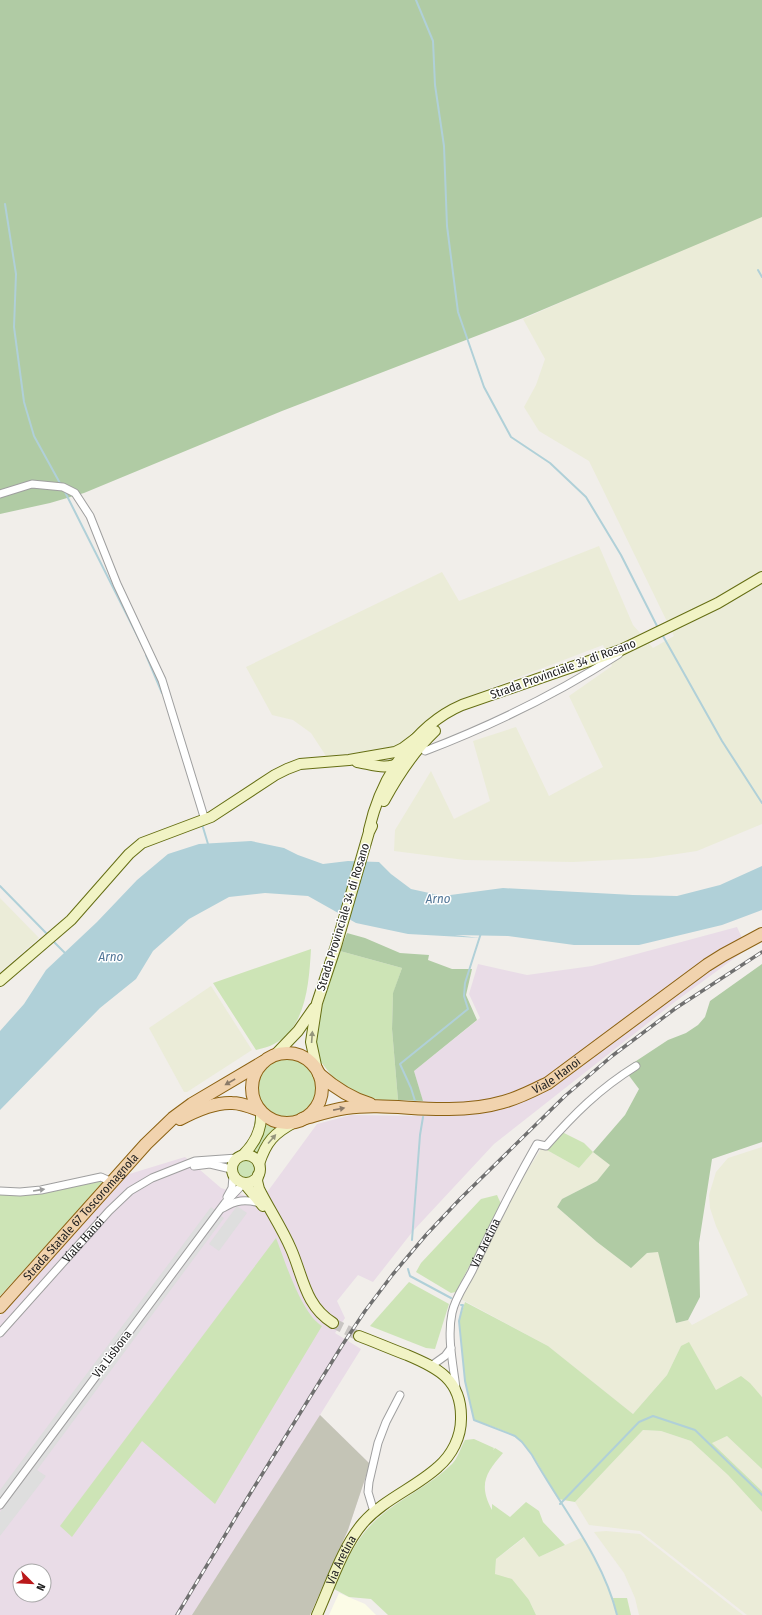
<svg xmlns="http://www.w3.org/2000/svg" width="762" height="1615" font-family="'Fira Sans Condensed',sans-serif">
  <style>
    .industrial { fill: #e9dce7; fill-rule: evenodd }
    .education { fill: #fcfce7 }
    .construction { fill: #c4c4b6 }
    .farmland { fill: #ebecd8 }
    .grass { fill: #cde4b6 }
    .forest { fill: #b0cba4 }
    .parking { fill: #dedede }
    .water { fill: #b0d0d8 }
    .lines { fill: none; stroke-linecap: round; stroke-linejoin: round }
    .stream { stroke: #b0d0d8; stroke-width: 2 }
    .secondary-tunnel { stroke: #c8c5c2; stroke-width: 10; stroke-dasharray: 10 5; stroke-linecap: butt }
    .street-casing { stroke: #9f9f9f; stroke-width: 9 }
    .secondary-casing { stroke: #656e13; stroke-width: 12 }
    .primary-casing { stroke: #8c6213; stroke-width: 14 }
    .street { stroke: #fff; stroke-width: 7 }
    .secondary { stroke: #f1f3c5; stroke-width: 10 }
    .primary { stroke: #f1d3ae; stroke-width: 12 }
    .rail-casing { stroke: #707070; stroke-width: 3.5 }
    .rail { stroke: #fff; stroke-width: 2; stroke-dasharray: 6; stroke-linecap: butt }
    .oneway { fill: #94957c }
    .oneway2 { fill: #8a7a68 }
    .oneway3 { fill: #9c9c9c }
    .labels { text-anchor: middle; stroke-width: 3; stroke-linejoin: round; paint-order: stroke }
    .street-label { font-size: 12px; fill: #222; stroke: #fff }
    .water-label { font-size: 13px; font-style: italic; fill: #527697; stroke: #fff }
  </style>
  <rect width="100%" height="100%" fill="#f1eeea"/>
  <path class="industrial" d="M737 927 747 949 676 1001 494 1144 413 1231 373 1282 358 1275 337 1301 345 1318 335 1333 361 1349 320 1415 370 1464 348 1530 310 1615H0V1316L126 1175 185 1157 221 1188 246 1196 268 1191 317 1124 351 1115 427 1116 414 1071 480 1018 469 994 478 964 527 975 592 966ZM20 1571H44V1595H20Z"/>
  <polygon class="education" points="339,1593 365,1604 376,1615 329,1615"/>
  <polygon class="construction" points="320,1415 370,1464 348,1530 310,1615 192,1615"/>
  <g class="farmland">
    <polygon points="762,214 762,824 697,851 650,858 573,862 465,860 394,851 395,830 431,771 454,819 490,801 473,741 516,727 549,796 603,767 569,696 612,666 603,645 451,703 413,736 393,749 326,756 311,733 293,720 272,715 246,667 442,572 459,601 599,546 633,625 653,648 674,636 589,461 539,431 524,407 536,385 545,359 523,319"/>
    <polygon points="0,898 39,938 0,972"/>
    <polygon points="211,986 252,1050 187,1092 184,1092 149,1028"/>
    <polygon points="762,1147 762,1397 760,1395 716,1390 695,1353 681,1346 667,1375 633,1414 548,1346 461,1299 517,1187 541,1149 545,1149 579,1168 593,1152 611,1165 597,1181 562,1199 557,1207 597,1242 630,1267 647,1253 658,1251 676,1323 688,1320 692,1325 748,1295 716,1226 710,1208 709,1195 716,1172 728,1158"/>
    <polygon points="643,1430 661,1431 691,1441 728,1475 762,1512 762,1615 747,1615 640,1531 589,1525 575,1502"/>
    <polygon points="727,1436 762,1469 762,1491 711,1442"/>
    <polygon points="606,1531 640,1534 743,1615 639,1615 635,1598 624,1573 594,1532"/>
    <polygon points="525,1537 539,1557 583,1537 613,1598 617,1615 536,1615 529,1600 495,1574 496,1559"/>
  </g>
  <g class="grass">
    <path d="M311 949C309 981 307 1027 274 1044 269 1047 262 1048 256 1050L213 983Z"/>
    <polygon points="340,951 402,968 393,994 392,1029 398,1100 382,1100 358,1096 336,1081 321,1062 315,1037 321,1010"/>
    <circle cx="287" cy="1088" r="29"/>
    <polygon points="263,1123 277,1129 259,1155 252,1151"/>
    <polygon points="560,1131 584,1143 593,1152 579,1168 545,1149"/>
    <circle cx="245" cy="1169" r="9"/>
    <polygon points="99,1180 104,1183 0,1296 0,1194 22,1196"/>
    <polygon points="497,1195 501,1204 456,1292 451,1293 416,1272 421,1263 481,1199"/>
    <path d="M276 1238C285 1261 301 1313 322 1326L215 1504 142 1441 72 1537 60 1526Z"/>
    <polygon points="409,1282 449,1304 435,1349 426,1348 370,1326"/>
    <path d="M465 1302 548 1346 633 1414 667 1375 681 1346 689 1342 716 1390 741 1376 750 1383 762 1397V1469L727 1436 712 1443 762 1491V1512L728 1475 691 1441 661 1431 643 1430 575 1502 558 1499C547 1481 536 1455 521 1442 509 1430 489 1426 474 1420L465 1381 459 1321Z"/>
    <path d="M474 1439 494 1448 493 1450 495 1448 503 1453C486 1473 478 1484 492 1510V1504L510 1517 526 1502 539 1511 543 1522 565 1545 539 1557 524 1537 496 1559 495 1574 512 1579 529 1600 536 1615H388L371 1599 349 1597 334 1589C345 1563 356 1538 377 1519 400 1498 430 1486 452 1464 458 1458 461 1447 465 1440Z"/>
    <polygon points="613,1598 627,1598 631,1615 617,1615"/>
  </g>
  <g class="forest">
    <polygon points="0,0 762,0 762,217 523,318 282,411 84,493 50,503 0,514"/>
    <polygon points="347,933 365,938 400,953 429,955 428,960 452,969 472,969 466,995 477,1020 414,1071 423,1101 398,1100 392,1029 393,993 402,968 340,951"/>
    <polygon points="762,964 762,1142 712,1159 699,1243 700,1297 688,1320 676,1323 658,1252 647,1253 631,1268 597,1242 557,1207 562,1199 597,1181 610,1165 593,1152 625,1115 639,1089 624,1069 668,1040 686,1033 698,1025 705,1017 710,1001"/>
  </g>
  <g class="parking">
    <polygon points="237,1206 247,1213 219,1251 209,1244"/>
    <polygon points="211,1207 215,1210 0,1499 0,1490"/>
    <polygon points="221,1216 224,1218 37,1470 46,1476 0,1536 0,1512"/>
  </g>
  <polygon class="water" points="251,841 284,848 298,855 323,864 348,861 379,862 391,874 411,889 443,896 503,888 633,895 677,896 720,885 762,866 762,910 722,925 639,945 574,945 508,936 455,935 480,938 408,934 356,923 308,896 265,893 229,897 189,919 153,951 136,979 100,1008 0,1110 0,1031 24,1004 46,970 97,922 137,880 168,854 199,844"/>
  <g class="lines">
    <g class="stream">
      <polyline points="416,0 433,41 435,85 444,146 447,226 458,312 484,387 511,437 550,463 586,497 621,555 657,626"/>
      <polyline points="5,204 16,274 14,327 24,402 34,436 61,485"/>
      <polyline points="758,270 762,277"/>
      <polyline points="64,490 145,651"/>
      <polyline points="663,636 722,741 762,803"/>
      <polyline points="146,655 162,693"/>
      <polyline points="202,824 208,844"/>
      <polyline points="0,886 48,935"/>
      <polyline points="52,940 66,954"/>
      <polyline points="416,1104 411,1088 400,1064 468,1009 464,996 465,983 481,933"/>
      <polyline points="412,1240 420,1135 423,1117"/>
      <polyline points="408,1269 410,1276 451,1298"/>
      <path d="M461 1305H463L459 1321 465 1381 474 1420 515 1436 522 1442 532 1455C561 1507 603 1557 617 1615"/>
      <polyline points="560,1504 639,1422 653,1416 695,1430 762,1495"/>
    </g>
    <polyline class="secondary-tunnel" points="333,1323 359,1336"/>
    <defs>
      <g id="street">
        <polyline points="0,494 32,484 63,487 75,493 90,516 117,584 162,680 205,820"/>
        <path d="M425 751C493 725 558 693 619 654"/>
        <polyline points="194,1166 210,1164 231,1169"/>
        <polyline points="0,1191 20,1192 41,1190 101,1177 112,1182"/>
        <polyline points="227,1197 232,1188 233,1176"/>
        <path d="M223 1208C236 1200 245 1199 260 1203"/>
        <path id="s1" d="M0 1333 109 1211 130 1191 152 1178 195 1161 237 1158"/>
        <polyline points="431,1366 445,1356 451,1348"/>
        <path id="s2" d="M456 1388C453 1364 447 1337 452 1313 455 1298 465 1285 472 1271 492 1228 513 1186 537 1144L546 1146C574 1114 599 1089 636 1066"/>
        <polyline points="0,1505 225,1203 244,1183"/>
        <polyline points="374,1512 368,1492 369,1482 378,1443 386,1422 400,1395"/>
      </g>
      <g id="secondary">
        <path d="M357 762C371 764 387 771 400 762"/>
        <path d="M384 801C398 775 413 752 435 731"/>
        <path d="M369 830C380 780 413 726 462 705L621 650 718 603 762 577"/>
        <polyline points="0,981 71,920 129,854 142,843 211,817 275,775 287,769 300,764 349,760 395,752 403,748 423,733"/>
        <polyline points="275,1055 298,1031 314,1008"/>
        <polyline points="317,1070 311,1042 317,1003 336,946 369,832 372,826"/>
        <path d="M244 1154C255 1143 262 1128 261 1112"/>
        <circle cx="246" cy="1169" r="14"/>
        <path d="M259 1164C266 1142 274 1133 295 1122"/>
        <path d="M258 1175 257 1181 259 1189C269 1209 282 1228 291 1249 303 1276 305 1306 333 1323"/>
        <polyline points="244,1183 263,1206"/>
        <path id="s3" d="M317 1615C330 1586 343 1546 363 1523 384 1499 415 1488 438 1467 452 1455 461 1437 461 1419 462 1380 438 1368 407 1355 391 1349 375 1342 359 1336"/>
      </g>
      <g id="primary">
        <circle cx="287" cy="1088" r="35"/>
        <path d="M319 1074C335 1088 350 1098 370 1104"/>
        <path d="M180 1119C195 1111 214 1102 232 1103 241 1103 251 1107 259 1110"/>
        <path id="s4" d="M302 1119C317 1115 331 1110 346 1108 380 1103 415 1110 449 1109 467 1109 486 1107 503 1102 519 1098 534 1090 548 1083L707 965 723 955 762 934"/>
        <path id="s5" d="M0 1307 146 1144 173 1118 192 1104 263 1062"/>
      </g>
    </defs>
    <use href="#street" class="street-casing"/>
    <use href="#secondary" class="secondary-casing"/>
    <use href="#primary" class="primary-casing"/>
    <use href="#street" class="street"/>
    <use href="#secondary" class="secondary"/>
    <use href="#primary" class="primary"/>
    <defs>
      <polyline id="rail" points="177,1615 248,1497 343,1344 365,1311 393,1274 426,1235 460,1199 565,1096 612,1056 676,1008 762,952"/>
    </defs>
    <use href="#rail" class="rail-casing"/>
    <use href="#rail" class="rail"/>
  </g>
  <defs><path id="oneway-solid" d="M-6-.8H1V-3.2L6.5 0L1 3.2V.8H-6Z"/></defs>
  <g class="oneway">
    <use href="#oneway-solid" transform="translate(312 1037) rotate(-86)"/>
    <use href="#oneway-solid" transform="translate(272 1139) rotate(-49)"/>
  </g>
  <g class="oneway2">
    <use href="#oneway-solid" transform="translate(230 1082) rotate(150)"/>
    <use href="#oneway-solid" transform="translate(339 1109) rotate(-11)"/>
  </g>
  <use class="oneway3" href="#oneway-solid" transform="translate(39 1190) rotate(-9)"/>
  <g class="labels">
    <g class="street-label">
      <text transform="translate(563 669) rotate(-20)" y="4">Strada Provinciale 34 di Rosano</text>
      <text transform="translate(343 917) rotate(-73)" y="4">Strada Provinciale 34 di Rosano</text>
      <text dy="4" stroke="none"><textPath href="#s4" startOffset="263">Viale Hanoi</textPath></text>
      <text dy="4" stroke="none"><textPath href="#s5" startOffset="121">Strada Statale 67 Toscoromagnola</textPath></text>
      <text dy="4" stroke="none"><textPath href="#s1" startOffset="125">Viale Hanoi</textPath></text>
      <text dy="4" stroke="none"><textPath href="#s2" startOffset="153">Via Aretina</textPath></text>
      <text transform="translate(112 1354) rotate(-53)" y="4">Via Lisbona</text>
      <text dy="4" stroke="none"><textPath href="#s3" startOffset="60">Via Aretina</textPath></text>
    </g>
    <g class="water-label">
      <text transform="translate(438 898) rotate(-1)" y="5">Arno</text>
      <text x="111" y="961">Arno</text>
    </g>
  </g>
  <g transform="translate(32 1583) rotate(114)"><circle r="19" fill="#ffffff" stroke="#a7a7a7"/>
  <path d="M0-3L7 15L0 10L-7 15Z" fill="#ba191b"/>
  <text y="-6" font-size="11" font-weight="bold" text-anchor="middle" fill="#222222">N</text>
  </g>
</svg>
